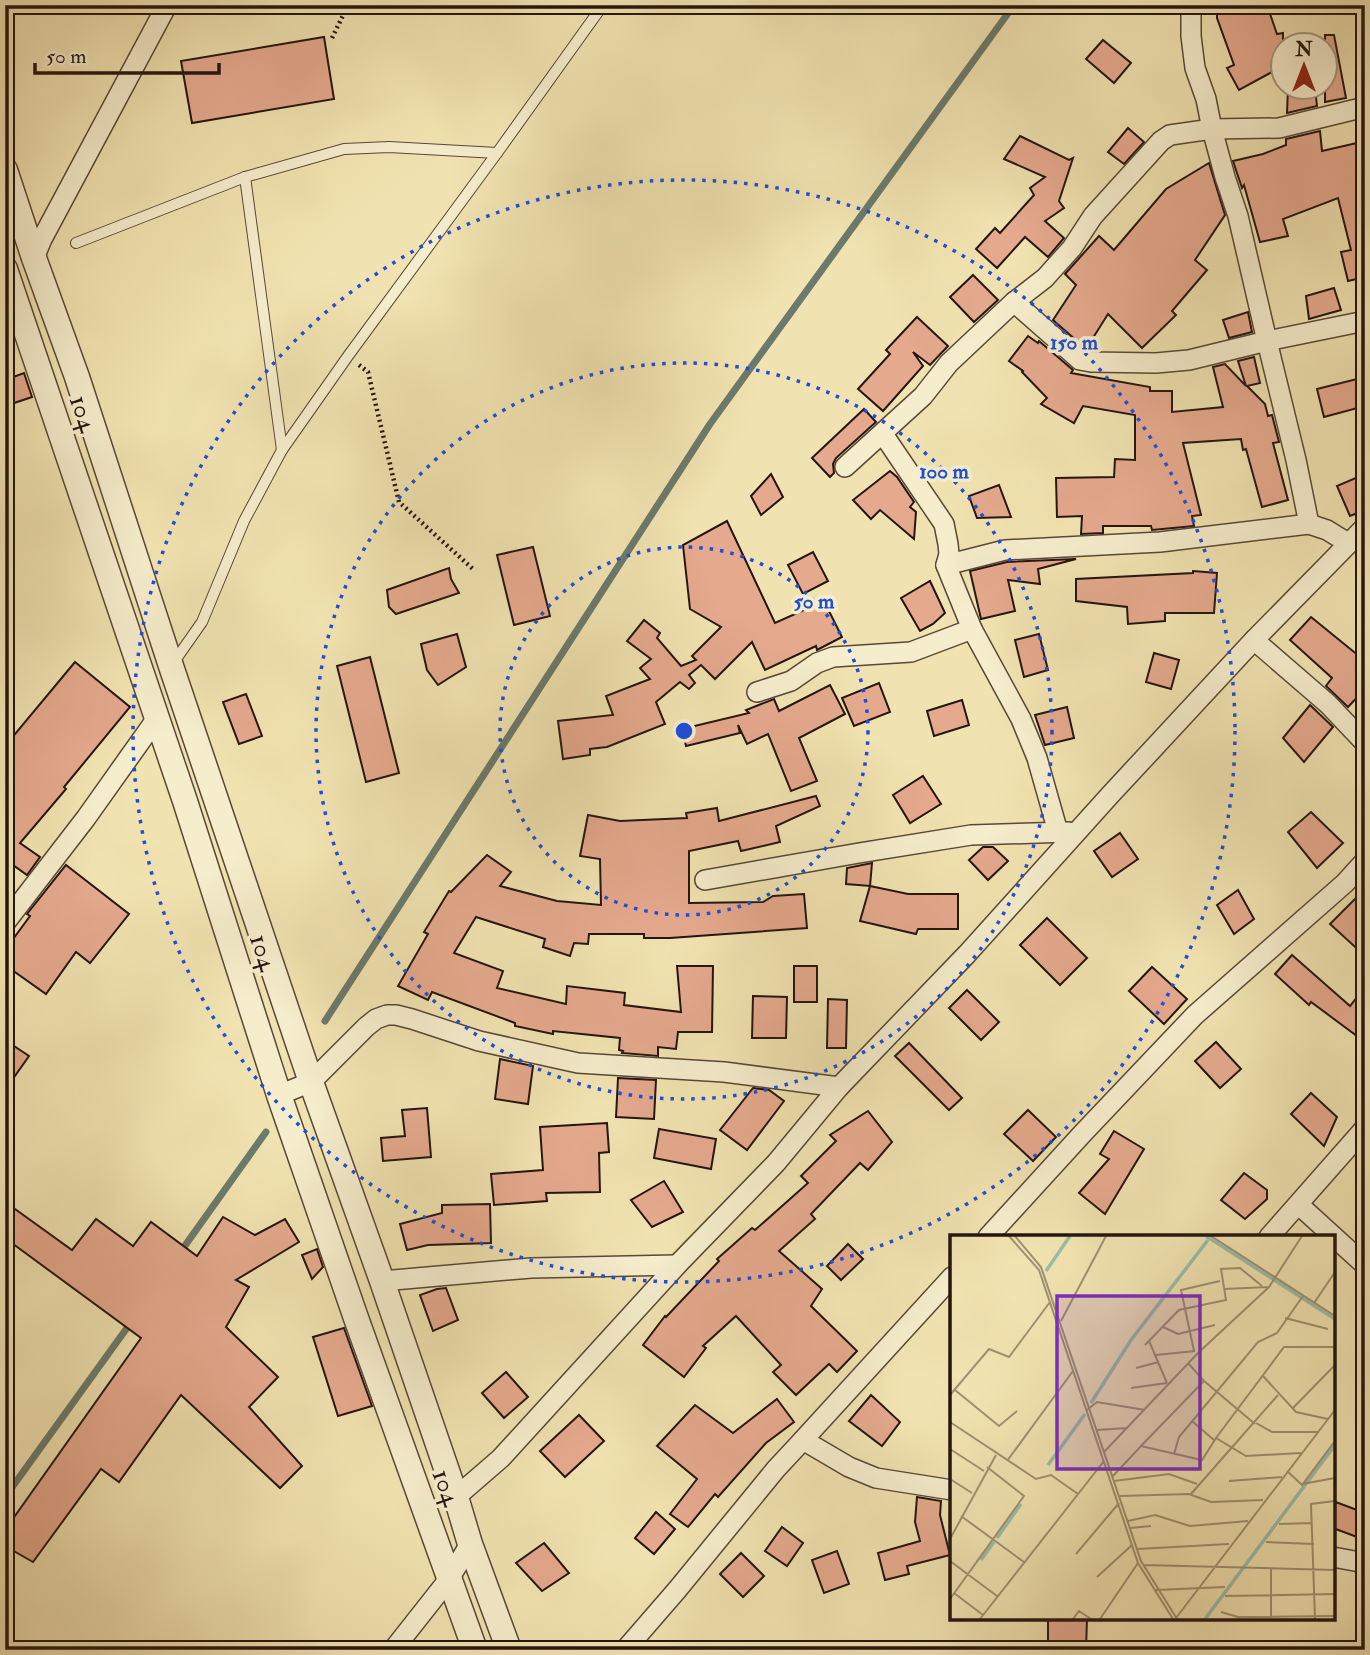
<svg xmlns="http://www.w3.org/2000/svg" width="1370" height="1655" font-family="'IM FELL Double Pica',serif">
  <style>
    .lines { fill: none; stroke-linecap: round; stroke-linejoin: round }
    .stream { stroke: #6b7a6c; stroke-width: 7 }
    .building { fill: #e5a98d; stroke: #241510; stroke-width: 2 }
    .service-casing { stroke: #574838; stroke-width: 12 }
    .minor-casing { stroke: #574838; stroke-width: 22 }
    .tertiary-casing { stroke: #574838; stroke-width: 27 }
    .path { stroke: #241510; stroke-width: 4.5; stroke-dasharray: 2 3.5; stroke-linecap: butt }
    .service { stroke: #f6edcc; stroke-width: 10 }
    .minor { stroke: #f6edcc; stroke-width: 19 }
    .tertiary { stroke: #f6edcc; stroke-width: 24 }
    .ring { fill: none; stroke: #1d4ed8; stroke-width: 3.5; stroke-dasharray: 3.5 7 }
    .labels { text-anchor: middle; stroke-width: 7; stroke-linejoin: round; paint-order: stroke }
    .street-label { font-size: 26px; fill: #241510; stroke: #f6edcc }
    .inset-river { fill: none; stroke: #9bbeaa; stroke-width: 3.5 }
    .inset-road { fill: none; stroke: #9f9171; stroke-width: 2 }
    .view { fill: #7b2cbf; fill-opacity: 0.15; stroke: #7b2cbf; stroke-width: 3.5 }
    .inset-edge { fill: none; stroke: #241510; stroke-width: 3.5 }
    .centre { fill: #1d4ed8; stroke: #f6edcc; stroke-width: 3.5 }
    .ring-label { font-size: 21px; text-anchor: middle; font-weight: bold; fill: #1d4ed8; stroke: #f6edcc; stroke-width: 7; stroke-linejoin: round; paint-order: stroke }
  </style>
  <rect width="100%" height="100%" fill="#f1e3b1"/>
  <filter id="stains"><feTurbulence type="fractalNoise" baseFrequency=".00286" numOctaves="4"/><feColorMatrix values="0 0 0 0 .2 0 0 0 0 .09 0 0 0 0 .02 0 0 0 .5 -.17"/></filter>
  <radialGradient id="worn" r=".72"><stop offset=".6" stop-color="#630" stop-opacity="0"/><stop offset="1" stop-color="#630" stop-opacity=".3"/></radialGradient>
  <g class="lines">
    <g class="stream">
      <polyline points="325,1021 710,424 1014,5"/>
      <polyline points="179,1254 266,1132"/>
      <polyline points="5,1497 132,1321"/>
    </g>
  </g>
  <g class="building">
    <polygon points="1231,5 1267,5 1277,34 1283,33 1283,66 1239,90 1227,68 1234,65 1217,18 1217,10"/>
    <polygon points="1325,35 1334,35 1346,98 1325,102"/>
    <polygon points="324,37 334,99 192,123 181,61"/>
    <polygon points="1103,40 1131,63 1114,83 1086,59"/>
    <polygon points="1288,88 1315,88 1317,106 1287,113"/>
    <polygon points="1128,128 1144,142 1124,164 1108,152"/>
    <polygon points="1320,131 1322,151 1357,143 1365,179 1365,277 1348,281 1341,252 1351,250 1338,198 1283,219 1288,236 1260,242 1244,185 1242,188 1233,161 1263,154 1286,145 1286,139"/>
    <polygon points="1020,136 1069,160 1073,158 1059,201 1064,208 1045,221 1064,238 1048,257 1025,237 997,268 976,249 995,228 1000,233 1034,195 1030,188 1045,177 1004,159"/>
    <polygon points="1209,163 1225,215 1195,260 1207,270 1172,311 1176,315 1142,348 1108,314 1086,349 1053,320 1076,285 1065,274 1099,236 1114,250 1166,189"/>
    <polygon points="973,275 998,300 974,322 950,297"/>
    <polygon points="1334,288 1341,310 1309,319 1306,296"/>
    <polygon points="1248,312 1252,332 1229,338 1223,320"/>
    <polygon points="917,317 948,346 930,365 913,352 923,366 883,411 858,389 890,354 886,350"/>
    <polygon points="1028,336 1038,343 1039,341 1073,370 1071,373 1150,387 1150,391 1172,391 1172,412 1223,407 1213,367 1225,364 1246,386 1238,361 1254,357 1260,383 1247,386 1265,404 1268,416 1272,415 1279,442 1273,443 1288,500 1262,507 1246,449 1243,450 1241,439 1183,443 1201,515 1192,516 1194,526 1152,530 1151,526 1103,526 1103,533 1081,534 1082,516 1057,517 1056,478 1114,477 1115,459 1135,460 1135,415 1083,406 1074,423 1041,404 1047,398 1022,372 1023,371 1009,361"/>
    <polygon points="24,373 32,397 5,406 5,380"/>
    <polygon points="1365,377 1365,406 1324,417 1317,389"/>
    <polygon points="864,409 876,422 836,458 833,464 834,473 830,477 812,458"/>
    <polygon points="890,471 897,477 914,502 910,507 916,512 914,539 880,510 871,519 853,500"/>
    <polygon points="771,474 783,497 761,515 751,496"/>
    <polygon points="1365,474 1365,510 1350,516 1337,486"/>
    <polygon points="999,485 1011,517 977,518 969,496"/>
    <polygon points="727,521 775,623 824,601 842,637 817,650 816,646 765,670 752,642 715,679 701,665 689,675 695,683 689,689 680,682 656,702 665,724 607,747 590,749 590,755 563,759 558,721 613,715 606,696 650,679 640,668 651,659 627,641 644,620 660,633 657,638 681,666 696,660 692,656 721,627 690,609 683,545"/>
    <polygon points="533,547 550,616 514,625 497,555"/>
    <polygon points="813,552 828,581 803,594 788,565"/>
    <polygon points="1076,559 1038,569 1040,584 1008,580 1015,611 981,619 970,571 1007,562"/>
    <polygon points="449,568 451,579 459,593 396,614 389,607 387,590"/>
    <polygon points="1193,571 1217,573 1214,613 1165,613 1165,621 1128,624 1127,607 1076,601 1076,579 1193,573"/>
    <polygon points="930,581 945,613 933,624 920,631 901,598"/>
    <polygon points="1311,617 1354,652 1365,659 1365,689 1348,707 1326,686 1332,678 1290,640"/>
    <polygon points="457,634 466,667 438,685 427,670 421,644"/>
    <polygon points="1039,634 1048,670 1024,677 1015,640"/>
    <polygon points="1154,653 1179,660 1171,689 1146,682"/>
    <polygon points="370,657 399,773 366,782 337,666"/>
    <polygon points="75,662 130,707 64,787 66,789 20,843 40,857 27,875 6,860 5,861 5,746"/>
    <polygon points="879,683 890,712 854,726 842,698"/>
    <polygon points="830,685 845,714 799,738 817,781 791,791 768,734 747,744 738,725 740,733 686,746 682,729 749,713 746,710 774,699 779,711"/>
    <polygon points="246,694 262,736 239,744 223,702"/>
    <polygon points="962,700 969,725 934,736 927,711"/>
    <polygon points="1310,705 1333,727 1304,762 1283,738"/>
    <polygon points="1067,707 1074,738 1045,745 1035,715"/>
    <polygon points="923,776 941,804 910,823 893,795"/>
    <polygon points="816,796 820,806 776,826 780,842 741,851 738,841 689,851 689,903 763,902 773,896 804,894 807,928 670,938 644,938 644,934 589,934 588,944 574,943 570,956 543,947 545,939 476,917 454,953 503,971 497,988 566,1004 567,986 625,993 624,1005 681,1012 677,966 713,966 712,1032 678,1032 676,1049 658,1047 658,1056 622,1053 623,1051 619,1050 620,1038 553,1031 553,1034 515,1026 515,1023 432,992 428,1000 398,986 428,934 424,932 449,891 451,892 487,855 511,872 500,886 557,901 601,905 600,859 580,856 588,815 620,821 687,818 686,813 717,808 719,821"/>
    <polygon points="1311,812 1343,843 1317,868 1288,832"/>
    <polygon points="1120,833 1138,859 1112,877 1094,851"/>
    <polygon points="983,847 993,847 1008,861 988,880 969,860"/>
    <polygon points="872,863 870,886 846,884 847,868"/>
    <polygon points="66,865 129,914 90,963 76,952 46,994 5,965 5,950 30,916 27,914"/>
    <polygon points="870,886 908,894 958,894 958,929 918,929 916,934 860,921"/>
    <polygon points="1365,889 1365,956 1330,924"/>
    <polygon points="1238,890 1254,919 1234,934 1217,905"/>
    <polygon points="1047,918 1087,958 1060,985 1020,945"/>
    <polygon points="1292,955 1350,1006 1365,987 1365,1042 1311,1002 1309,1005 1275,974"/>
    <rect x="794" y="966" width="23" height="36"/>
    <polygon points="1152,967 1187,999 1164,1024 1129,991"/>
    <polygon points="967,990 999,1022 981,1040 949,1008"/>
    <polygon points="753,996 787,997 786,1038 752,1038"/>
    <polygon points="828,999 847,1000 846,1048 827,1048"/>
    <polygon points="5,1040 29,1056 5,1090"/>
    <polygon points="1216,1042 1241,1069 1220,1088 1195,1061"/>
    <polygon points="909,1043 962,1098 949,1110 895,1056"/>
    <polygon points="500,1059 533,1066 528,1104 495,1099"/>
    <polygon points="618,1078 656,1080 654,1119 616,1117"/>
    <polygon points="753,1088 769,1090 784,1101 747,1150 720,1130"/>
    <polygon points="1311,1093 1337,1117 1324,1146 1291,1114"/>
    <polygon points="427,1108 431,1157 383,1161 381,1138 405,1136 402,1110"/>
    <polygon points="1028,1110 1056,1137 1033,1161 1004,1134"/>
    <polygon points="868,1111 892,1142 868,1170 860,1163 811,1214 815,1219 779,1251 822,1289 811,1306 857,1351 837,1372 829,1364 796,1395 773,1372 781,1365 736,1316 703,1346 706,1348 684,1377 643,1345 665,1316 666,1317 719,1261 717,1259 752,1228 755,1230 808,1183 801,1176 836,1141 830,1135"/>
    <polygon points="607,1123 609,1152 599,1153 600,1192 546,1193 547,1201 494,1205 491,1174 543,1170 540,1127"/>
    <polygon points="659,1129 716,1139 711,1169 654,1158"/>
    <polygon points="1114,1131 1144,1149 1105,1214 1079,1193 1109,1159 1100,1154"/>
    <polygon points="1244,1173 1267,1190 1267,1199 1245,1219 1221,1200"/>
    <polygon points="664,1181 683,1212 652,1227 631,1200"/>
    <polygon points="490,1204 491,1243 428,1245 407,1250 400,1224 442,1213 442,1205"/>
    <polygon points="15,1209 72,1250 96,1219 133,1246 151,1222 197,1256 223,1217 255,1235 285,1219 299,1242 236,1280 249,1287 226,1327 278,1377 249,1407 302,1466 280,1488 181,1395 119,1482 101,1469 33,1562 5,1546 5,1530 141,1338 5,1238 5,1223"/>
    <polygon points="848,1244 863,1259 841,1280 827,1266"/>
    <polygon points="317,1249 323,1267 312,1279 302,1255"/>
    <polygon points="446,1288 458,1320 433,1331 420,1295 437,1289"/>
    <polygon points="344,1328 372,1406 338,1416 313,1337"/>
    <polygon points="506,1372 528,1397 504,1418 482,1393"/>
    <polygon points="871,1395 900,1422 882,1446 849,1421"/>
    <polygon points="777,1399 794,1422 766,1443 718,1497 715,1494 688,1527 670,1514 697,1479 657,1446 695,1405 733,1433"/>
    <polygon points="579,1415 604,1441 565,1477 540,1451"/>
    <polygon points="917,1497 941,1501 940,1515 950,1555 907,1566 909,1574 885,1580 878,1553 920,1541 915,1522"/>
    <polygon points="1333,1501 1365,1513 1365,1540 1333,1528"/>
    <polygon points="656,1512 675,1529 654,1554 635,1538"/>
    <polygon points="782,1527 803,1543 787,1566 765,1551"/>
    <polygon points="544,1543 569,1573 542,1591 516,1563"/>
    <polygon points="837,1551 849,1584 824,1593 812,1560"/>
    <polygon points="741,1553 764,1576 743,1597 720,1574"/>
    <polygon points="1048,1618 1087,1618 1086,1650 1048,1650"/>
  </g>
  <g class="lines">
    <defs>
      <g id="service">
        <polyline points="245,177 282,450"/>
        <polyline points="76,243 245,177 344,149 389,147 497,153"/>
        <polyline points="174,662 202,622 244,521 282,450 348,356 497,153 603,5"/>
      </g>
      <g id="minor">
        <polyline points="1191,5 1191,36 1195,68 1206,99 1212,129 1225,177 1238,216 1267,341 1296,460 1309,524"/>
        <polyline points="34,258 42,239 167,5"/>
        <polyline points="1014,302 1080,360 1091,362 1156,363 1189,360 1267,341 1365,321"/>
        <polyline points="883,434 944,524 948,544 949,554 946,565 972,629 1021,719 1037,758 1058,832"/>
        <polyline points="845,467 923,396 949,363 1014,302 1045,278 1072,248 1093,216 1161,141 1170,135 1212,129 1279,128 1365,107"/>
        <polyline points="946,565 1005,550 1160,542 1309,524 1327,530 1348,543"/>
        <polyline points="1254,640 1328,704 1365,743"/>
        <polyline points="757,692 791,681 817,663 833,657 911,652 972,629"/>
        <polyline points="705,880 859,853 971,835 1069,832"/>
        <polyline points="5,923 86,818 157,718"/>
        <polyline points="279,1095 311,1082 366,1027 376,1019 387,1015 396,1015 412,1019 479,1041 578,1063 724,1072 839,1087"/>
        <polyline points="1299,1205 1365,1265"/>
        <polyline points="988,1237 1083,1133 1195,1015 1345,883 1365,861"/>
        <polyline points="1269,1237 1365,1128"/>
        <polyline points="382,1281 531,1268 677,1265"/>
        <polyline points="803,1440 952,1277"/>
        <polyline points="456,1497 501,1458 677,1265 776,1163 839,1087 967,954 1111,794 1254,640 1365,527"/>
        <polyline points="1333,1557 1365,1563"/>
        <polyline points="393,1650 449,1579 470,1544"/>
        <polyline points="625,1650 677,1590 776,1469 803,1440 849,1467 876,1478 952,1490"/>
      </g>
      <g id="tertiary">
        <polyline points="5,170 34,258 77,377 171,666 311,1082 382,1281 456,1497 470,1544 509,1650"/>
        <polyline points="5,269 185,801 279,1095 356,1318 475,1650"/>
      </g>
    </defs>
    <use href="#service" class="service-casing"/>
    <use href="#minor" class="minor-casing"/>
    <use href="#tertiary" class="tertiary-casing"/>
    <g class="path">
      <polyline points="332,38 348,5"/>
      <polyline points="359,365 368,372 399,502 474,570"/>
    </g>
    <use href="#service" class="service"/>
    <use href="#minor" class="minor"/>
    <use href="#tertiary" class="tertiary"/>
  </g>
  <g class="ring">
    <circle cx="684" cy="731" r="184"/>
    <circle cx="684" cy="731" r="368"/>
    <circle cx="684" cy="731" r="551"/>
  </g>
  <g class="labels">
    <g class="street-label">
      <text transform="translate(84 413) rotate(71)" y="9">104</text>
      <text transform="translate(264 952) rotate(72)" y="9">104</text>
      <text transform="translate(447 1487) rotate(70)" y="9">104</text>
    </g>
  </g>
  <g transform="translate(950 1235)">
    <rect width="385" height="385" fill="#f1e3b1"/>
    <path class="inset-river" d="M256 1 385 84M96 36 120 1M141 168 181 105 258 5M98 230 135 179M47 303 71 269M31 325 44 307M255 384 385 210"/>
    <path class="inset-road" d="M59 1 89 35 188 328 223 384M65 1 91 32 191 326 227 384M261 1 385 81M274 54 319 52M364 68 385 37M335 83 378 94M111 86 156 1M213 92 228 99 265 90M199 106 217 148M195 110 229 75 276 65 271 34 290 33 312 51M244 116 231 55 270 46M206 120 245 116M186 133 209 127M313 141 346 177 378 184M254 146 305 189M181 153 217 148M5 155 49 191 67 176M0 160 39 114 59 122 100 67M342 174 385 130M137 175 147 167 195 175M0 187 86 244 101 240 128 259M243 187 264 205M306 188 322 197H368M147 195 178 193M266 203 334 112H385M191 211 254 146 238 128M0 214 34 236M154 217 248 118 319 52 352 1M224 219 229 202 308 107 327 98 353 61M57 226 123 136M337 236 352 250 385 206M163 241 191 211 252 225 266 203 296 221 351 218M0 244 22 258M164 246 219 239 247 249M279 246 332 242M352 249 385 243M241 259 328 160M170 261 239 259 261 267 313 265M11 281 74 327M178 286 205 280 240 291 298 286M329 289 362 288M180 293 201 291M0 304 46 220M316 307 364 309M187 314 279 309M126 319 169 268M0 326 47 361M193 330 385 335M321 333V383M147 342 182 310M206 355 275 352M4 358 33 380M275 361 385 359M0 364 74 261 37 232M271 377 288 382 385 381M226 383 385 175M30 384 154 226M123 384 129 376 141 384M150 384 188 328M365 384 361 269 385 266"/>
    <path class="view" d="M107 61H250V234H107Z"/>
    <rect width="385" height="385" class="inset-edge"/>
  </g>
  <circle cx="684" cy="731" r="10" class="centre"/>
  <g class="ring-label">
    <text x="1074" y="349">150 m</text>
    <text x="944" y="478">100 m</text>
    <text x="814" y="608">50 m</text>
  </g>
  <rect width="1370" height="1655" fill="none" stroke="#f1e3b1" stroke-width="28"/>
  <rect x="7" y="7" width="1356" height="1641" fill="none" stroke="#241510" stroke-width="3.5"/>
  <rect x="14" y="14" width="1342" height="1627" fill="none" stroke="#241510" stroke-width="2"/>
  <g transform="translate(1304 66)"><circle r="33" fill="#f6edcc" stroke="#a29781" stroke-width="2"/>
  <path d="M0-5L12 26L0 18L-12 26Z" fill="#8f2418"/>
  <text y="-10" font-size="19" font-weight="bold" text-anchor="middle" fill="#241510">N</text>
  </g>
  <path d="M35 63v10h184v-10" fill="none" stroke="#241510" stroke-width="3.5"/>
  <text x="46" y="63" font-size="21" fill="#241510" stroke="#f6edcc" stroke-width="5" paint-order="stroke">50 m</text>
  <rect width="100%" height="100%" filter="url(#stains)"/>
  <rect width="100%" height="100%" fill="url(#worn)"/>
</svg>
